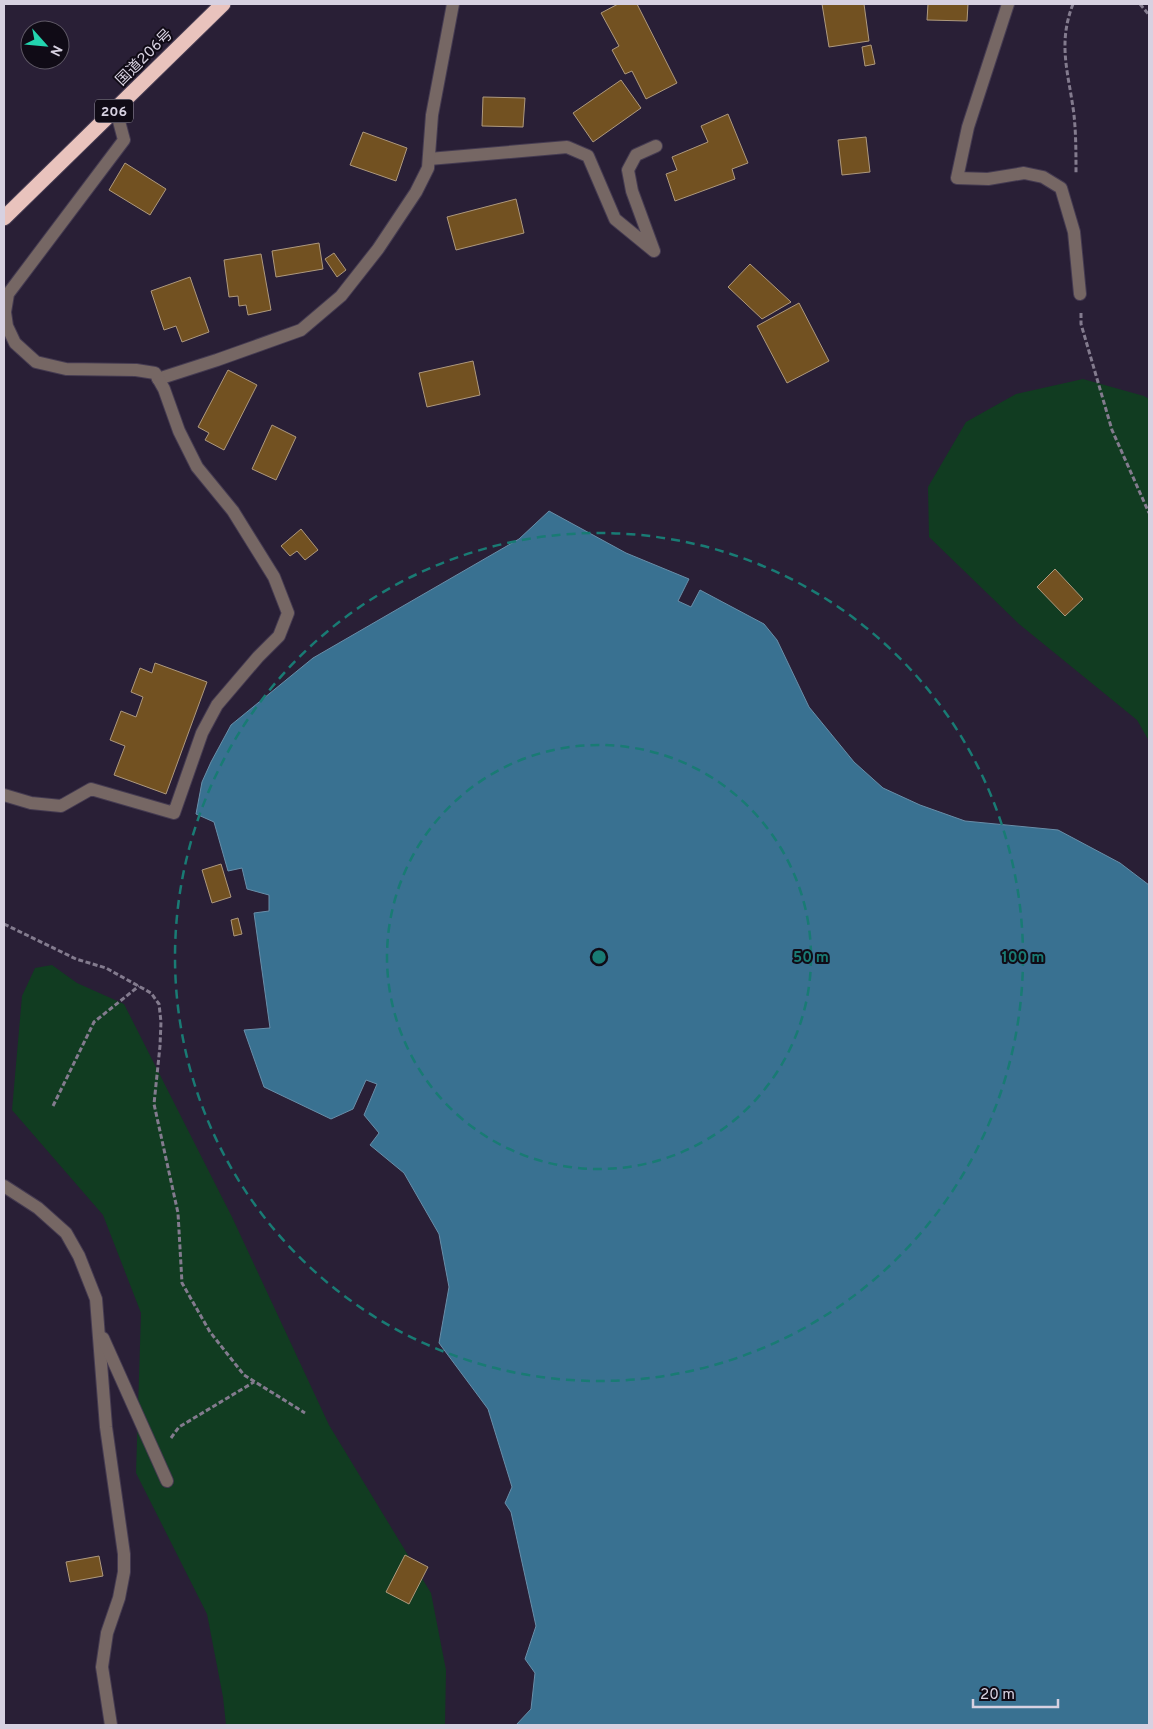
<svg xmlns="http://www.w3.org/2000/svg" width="1153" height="1729" font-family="Overpass,'Noto Sans JP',sans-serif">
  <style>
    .green { fill: #113c21 }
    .water { fill: #397191; stroke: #688ea9 }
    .building { fill: #725121; stroke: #ae997e }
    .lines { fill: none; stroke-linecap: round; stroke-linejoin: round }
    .minor-casing { stroke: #453b51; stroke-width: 14 }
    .highway-casing { stroke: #453b51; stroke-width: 17 }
    .path { stroke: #837b8e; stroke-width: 3; stroke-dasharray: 5 2.5; stroke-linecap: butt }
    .minor { stroke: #766764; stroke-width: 12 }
    .highway { stroke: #e9c3bd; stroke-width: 15 }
    .ring { fill: none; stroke: #197b74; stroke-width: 2.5; stroke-dasharray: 9 6 }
    .labels { text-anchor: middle; stroke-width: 4; stroke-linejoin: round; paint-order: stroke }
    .shield { fill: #100b16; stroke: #9b96a4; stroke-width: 1 }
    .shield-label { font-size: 14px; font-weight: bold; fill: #d7d1e1 }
    .street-label { font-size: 15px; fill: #d7d1e1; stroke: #100b16 }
    .centre { fill: #197b74; stroke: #100b16; stroke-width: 2.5 }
    .ring-label { font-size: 15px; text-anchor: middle; font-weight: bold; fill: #197b74; stroke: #100b16; stroke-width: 4; stroke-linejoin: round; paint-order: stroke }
  </style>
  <rect width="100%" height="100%" fill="#291f36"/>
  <g class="green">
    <polygon points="1083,379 1144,396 1149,399 1149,741 1137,720 1019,624 929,537 928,487 966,422 1016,394"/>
    <polygon points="52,965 77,983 124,1004 232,1217 329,1425 431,1593 446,1670 445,1725 226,1725 223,1697 207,1614 136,1473 141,1313 103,1215 12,1110 22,996 35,968"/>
  </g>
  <polygon class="water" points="549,511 626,553 689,579 678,601 691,607 700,590 764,624 777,640 809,707 854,762 883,788 920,805 965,821 1058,830 1120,863 1149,885 1149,1725 516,1725 531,1709 535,1673 525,1659 536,1626 511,1512 505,1503 512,1487 488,1409 439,1343 449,1287 439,1234 404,1173 370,1145 379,1133 364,1115 377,1084 366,1080 353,1109 331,1119 264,1087 244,1030 270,1028 254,913 269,911 269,895 247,889 242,868 228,871 214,822 196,814 202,782 211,762 231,725 313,658 519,539"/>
  <g class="building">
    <polygon points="618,4 637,4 677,83 646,99 632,71 625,74 612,50 619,46 601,13"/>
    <polygon points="822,4 864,4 869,41 829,47"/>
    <polygon points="928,4 968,4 967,21 927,20"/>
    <polygon points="871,45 875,64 865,66 862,47"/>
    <polygon points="621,80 641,108 593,142 573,113"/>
    <polygon points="483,97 525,98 523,127 482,126"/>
    <polygon points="728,114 748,163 732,169 735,179 675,201 666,174 677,170 672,157 708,142 701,126"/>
    <polygon points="363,132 407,148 396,181 350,165"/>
    <polygon points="866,137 870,172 842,175 838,140"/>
    <polygon points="125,163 166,189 150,215 109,190"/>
    <polygon points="516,199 524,233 456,250 447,217"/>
    <polygon points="319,243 323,269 276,277 272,251"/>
    <polygon points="334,253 346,270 337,277 325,259"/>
    <polygon points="261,254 271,310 248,315 246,305 239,306 238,296 229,297 224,260"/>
    <polygon points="750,264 791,302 762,319 728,287"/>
    <polygon points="190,277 209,332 182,342 176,326 164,330 151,291"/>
    <polygon points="799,303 829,361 787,383 757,326"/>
    <polygon points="473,361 480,395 427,407 419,373"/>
    <polygon points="228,370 257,385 224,450 205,440 209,433 198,427"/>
    <polygon points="272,425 296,437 276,480 252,469"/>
    <polygon points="301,529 318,550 305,560 297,551 290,556 281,546"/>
    <polygon points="1055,569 1083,599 1065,616 1037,587"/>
    <polygon points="155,663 207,682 166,794 114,775 125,746 110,740 121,711 136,717 143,697 131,692 140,668 152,673"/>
    <polygon points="221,864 231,897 212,903 202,870"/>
    <polygon points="238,918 242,934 234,936 231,920"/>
    <polygon points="405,1555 428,1567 409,1604 386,1592"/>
    <polygon points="99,1556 103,1576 70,1582 66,1562"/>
  </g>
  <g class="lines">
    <defs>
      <g id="minor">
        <polyline points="1008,4 968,127 957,178 988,179 1024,173 1043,177 1061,188 1074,232 1080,294"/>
        <polyline points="429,159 567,147 588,156 615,219 654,251 632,191 628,170 636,155 656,146"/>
        <polyline points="158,379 217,360 301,330 341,296 378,249 416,192 428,168 432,115 453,4"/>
        <polyline points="4,795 31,803 61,806 91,789 174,813 202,733 217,705 258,657 279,636 288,613 274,577 233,511 197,467 179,431 164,389 155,373 136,370 66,369 36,362 15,343 7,326 5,312 8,294 124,140 116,110"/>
        <polyline points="4,1186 38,1208 66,1233 79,1256 96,1299 106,1427 124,1554 124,1572 119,1598 107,1633 102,1667 111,1725"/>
        <polyline points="103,1338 167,1481"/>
      </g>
      <polyline id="highway" points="4,218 223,4"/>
    </defs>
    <use href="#minor" class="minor-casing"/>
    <use href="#highway" class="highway-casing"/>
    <g class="path">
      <path d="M1073 4C1057 45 1069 74 1074 115 1076 134 1076 154 1076 174"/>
      <polyline points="1140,4 1149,15"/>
      <polyline points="1081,313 1081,324 1112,430 1149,513"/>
      <polyline points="4,924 76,959 106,968 151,993 159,1004 161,1022 160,1046 154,1104 178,1213 182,1283 210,1332 244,1375 305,1413"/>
      <polyline points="53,1106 94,1022 139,986"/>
      <polyline points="171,1438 179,1427 254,1382"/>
    </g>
    <use href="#minor" class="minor"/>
    <use href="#highway" class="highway"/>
  </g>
  <g class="ring">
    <circle cx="599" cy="957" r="212"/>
    <circle cx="599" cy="957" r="424"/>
  </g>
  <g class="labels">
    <rect class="shield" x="95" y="99.5" width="38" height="23" rx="4"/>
    <g class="shield-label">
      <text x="114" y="116">206</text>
    </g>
    <g class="street-label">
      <text transform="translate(144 57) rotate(-45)" y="5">国道206号</text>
    </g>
  </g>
  <circle cx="599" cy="957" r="8" class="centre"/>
  <g class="ring-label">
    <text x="811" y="962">50 m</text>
    <text x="1023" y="962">100 m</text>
  </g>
  <rect width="1153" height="1729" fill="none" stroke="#d7d1e1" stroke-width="10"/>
  <g transform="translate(45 45) rotate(117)"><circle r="24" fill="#100b16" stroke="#605a67"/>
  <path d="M0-4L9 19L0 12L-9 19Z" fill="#23d5af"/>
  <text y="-8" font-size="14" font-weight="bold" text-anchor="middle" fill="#d7d1e1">N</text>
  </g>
  <path d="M973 1699v8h85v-8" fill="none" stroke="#d7d1e1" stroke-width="2.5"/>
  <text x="980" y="1699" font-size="15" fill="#d7d1e1" stroke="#100b16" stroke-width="4" paint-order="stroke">20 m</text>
</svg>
